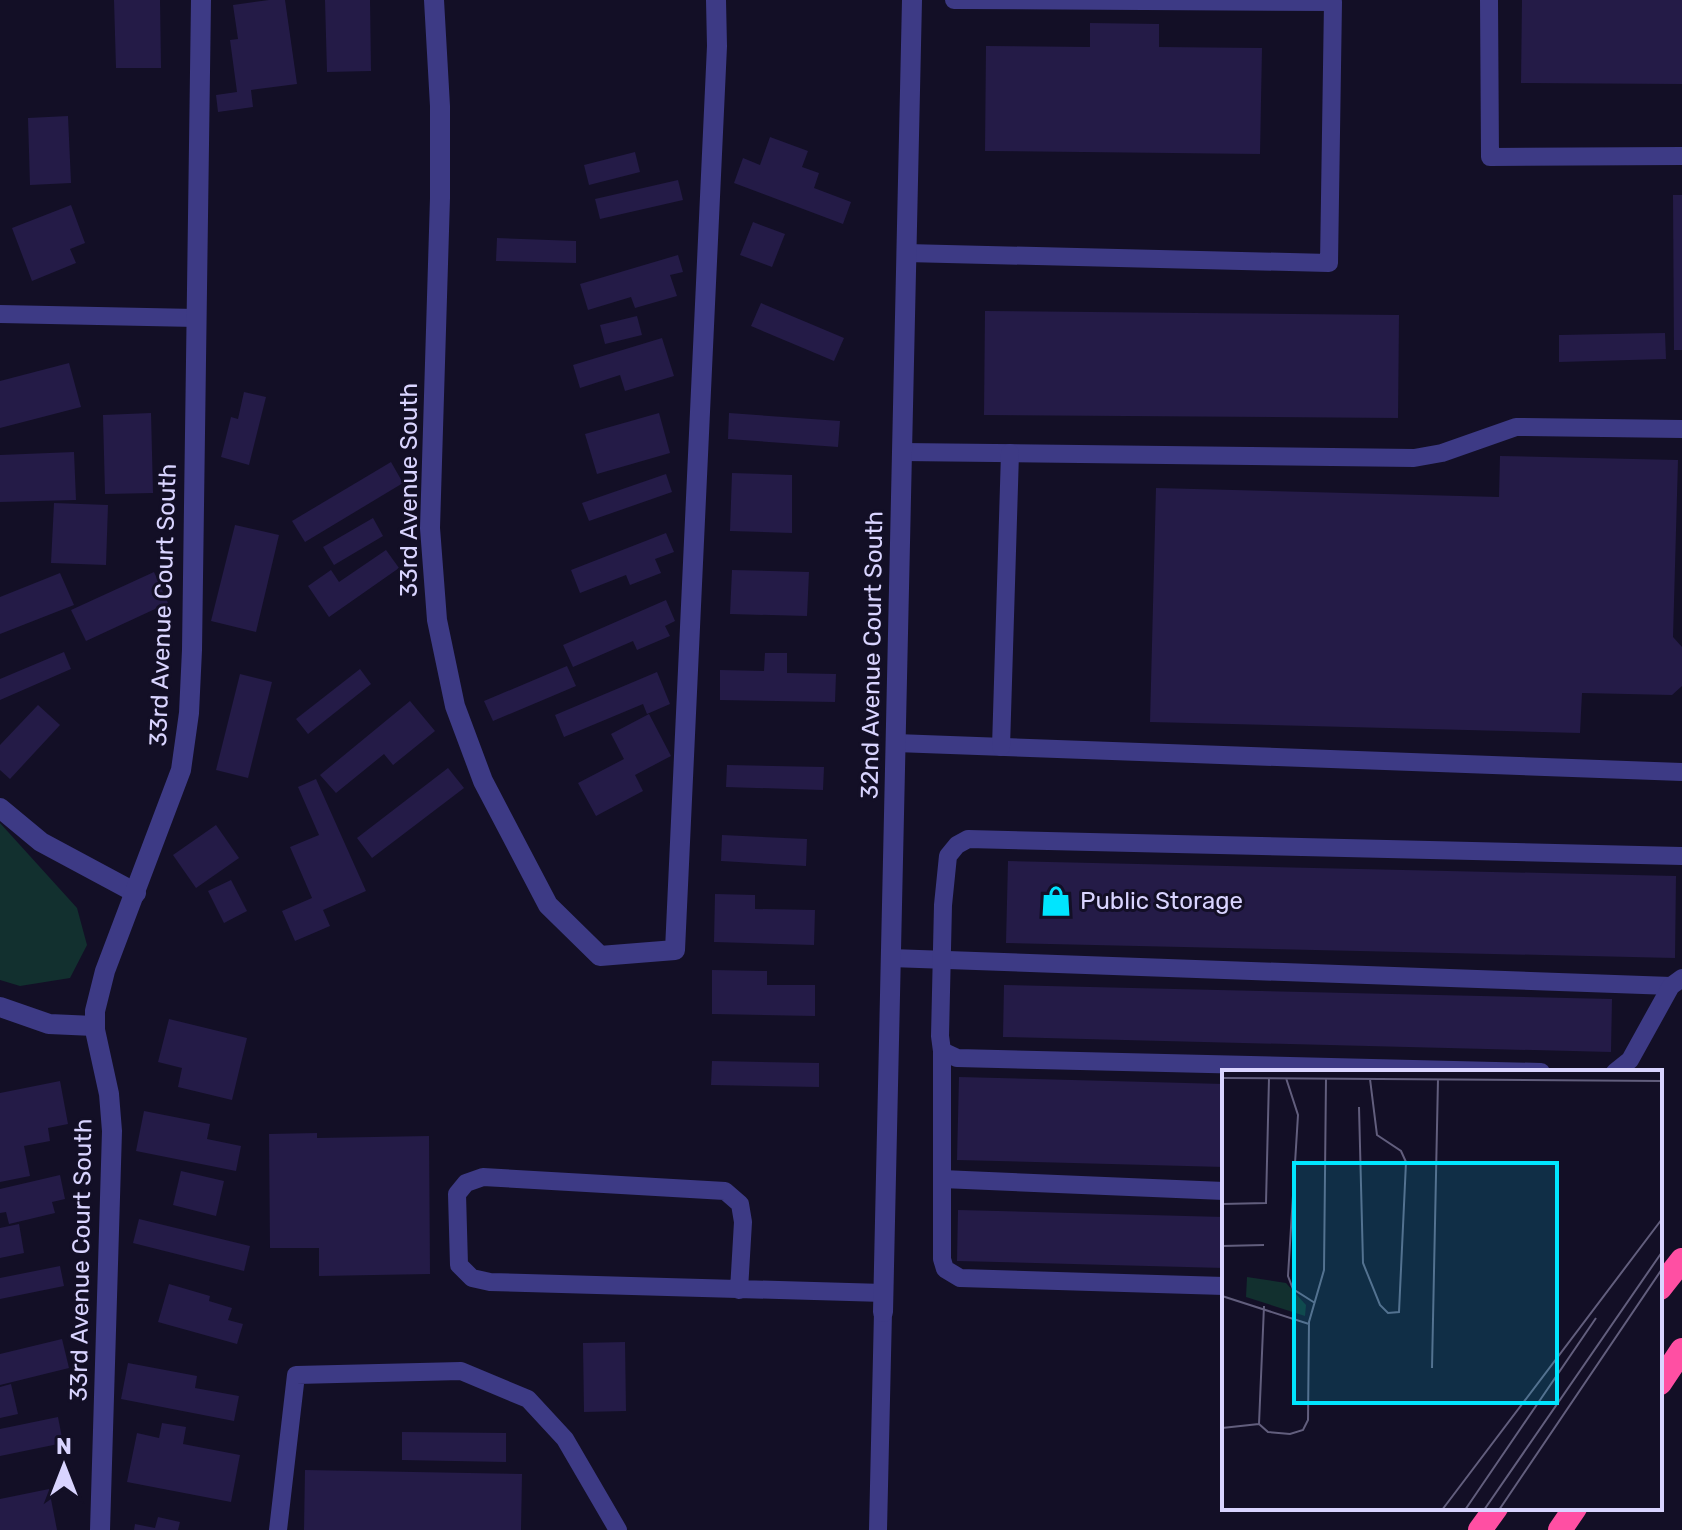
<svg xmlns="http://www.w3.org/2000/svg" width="1682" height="1530" font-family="Rubik,sans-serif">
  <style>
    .green { fill: #12302f }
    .building { fill: #241b47 }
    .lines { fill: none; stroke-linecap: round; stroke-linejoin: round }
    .lane { stroke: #3d3a85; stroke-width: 18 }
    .street { stroke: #3d3a85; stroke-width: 20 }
    .highway { stroke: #ff4fa3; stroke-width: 24 }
    .labels { text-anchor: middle; stroke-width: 6; stroke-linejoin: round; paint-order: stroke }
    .street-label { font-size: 24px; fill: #d9d4ff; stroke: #130f26 }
    .poi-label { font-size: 24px; fill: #d9d4ff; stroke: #130f26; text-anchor: start }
    .inset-road { fill: none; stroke: #625e7d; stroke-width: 2 }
    .view { fill: #00e5ff; fill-opacity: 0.15; stroke: #00e5ff; stroke-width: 4 }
    .inset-edge { fill: none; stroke: #d9d4ff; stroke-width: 4 }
  </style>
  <rect width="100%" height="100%" fill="#130f26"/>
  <polygon class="green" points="0,823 77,908 87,945 70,978 20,986 0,980"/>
  <g class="building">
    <polygon points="114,0 160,0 161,68 116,68"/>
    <polygon points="269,0 285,0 297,84 251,90 253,107 218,112 216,95 237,92 230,40 238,39 233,5"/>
    <polygon points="325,0 370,0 371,71 327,72"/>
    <polygon points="1522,0 1682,0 1682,84 1521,83"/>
    <polygon points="1090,23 1159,24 1159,47 1262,48 1260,154 985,151 986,46 1090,47"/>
    <polygon points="68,116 71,183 30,185 28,118"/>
    <polygon points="770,137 808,151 802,167 819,173 814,188 851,202 843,224 734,183 743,158 760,165"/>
    <polygon points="635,152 640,172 589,185 584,165"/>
    <polygon points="678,180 683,200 600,219 595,199"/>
    <polygon points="1673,195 1682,195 1682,350 1674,350"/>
    <polygon points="71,205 85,243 70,249 76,263 32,281 12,228"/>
    <polygon points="753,222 785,234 772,267 740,255"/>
    <polygon points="497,238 576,241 576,263 496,261"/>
    <polygon points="678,255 683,272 670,275 677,296 635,308 631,297 588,310 580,284"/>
    <polygon points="761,303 844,338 834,361 751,326"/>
    <polygon points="985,311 1399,315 1398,418 984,415"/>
    <polygon points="637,316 642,335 605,344 600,325"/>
    <polygon points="1665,333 1666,359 1559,362 1559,335"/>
    <polygon points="662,338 674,376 625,391 620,375 580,388 573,365"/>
    <polygon points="69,363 81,407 0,428 0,381"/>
    <polygon points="244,392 266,397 249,465 221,457 231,417 238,419"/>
    <polygon points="151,413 153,493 105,494 103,415"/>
    <polygon points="659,413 670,453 597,474 585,434"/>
    <polygon points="729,413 840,421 838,447 728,439"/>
    <polygon points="74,452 76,500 0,502 0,455"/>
    <polygon points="1500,456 1678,460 1673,637 1682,647 1682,686 1672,695 1582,693 1580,733 1150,722 1156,488 1499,497"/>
    <polygon points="391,462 403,483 305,542 292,521"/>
    <polygon points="732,473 792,475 792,533 730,531"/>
    <polygon points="666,474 672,492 589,521 582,503"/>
    <polygon points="54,503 108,505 106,565 51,563"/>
    <polygon points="373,518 383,536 334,565 323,547"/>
    <polygon points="235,525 279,535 256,632 211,621"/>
    <polygon points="666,533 674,552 655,559 661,573 630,585 626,575 580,593 571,570"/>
    <polygon points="386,550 399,568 329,617 308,586 331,570 339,582"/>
    <polygon points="732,570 809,572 807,616 730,614"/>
    <polygon points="154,572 168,603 86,641 71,610"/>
    <polygon points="60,573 74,605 0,634 0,597"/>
    <polygon points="666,600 675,621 665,626 670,636 637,650 633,641 573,667 563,645"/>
    <polygon points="64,652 71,669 0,700 0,679"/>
    <polygon points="765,653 787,653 787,673 836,674 835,702 720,700 720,670 764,671"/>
    <polygon points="567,666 576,686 493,721 484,701"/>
    <polygon points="360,669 371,684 308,734 296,719"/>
    <polygon points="657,672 670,704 647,714 643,704 564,737 555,715"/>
    <polygon points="240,674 272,682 248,778 216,770"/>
    <polygon points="410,701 435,731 393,765 384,754 336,793 320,775"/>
    <polygon points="38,705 60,725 10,779 0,770 0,745"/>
    <polygon points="649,714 671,756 635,775 643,791 596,816 578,783 624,759 611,734"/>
    <polygon points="727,765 824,767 823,790 726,787"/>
    <polygon points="448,768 464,788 372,858 357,838"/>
    <polygon points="316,779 366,891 323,910 330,926 295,941 282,911 312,898 290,847 319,835 298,787"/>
    <polygon points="216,825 239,858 196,888 173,855"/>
    <polygon points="722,835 807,839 806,866 721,861"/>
    <polygon points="1008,861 1676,876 1675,958 1006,943"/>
    <polygon points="231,880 247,911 224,923 208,891"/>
    <polygon points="715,894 755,895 755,909 815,910 814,945 714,942"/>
    <polygon points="712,970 767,971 767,985 815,985 815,1016 712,1014"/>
    <polygon points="1004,985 1612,999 1611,1052 1003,1037"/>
    <polygon points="169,1019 247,1038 232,1100 178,1087 182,1068 158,1062"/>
    <polygon points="712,1061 819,1063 819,1087 711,1085"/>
    <polygon points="959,1077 1224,1084 1224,1167 957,1160"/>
    <polygon points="60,1081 68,1124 48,1128 50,1141 24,1146 30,1176 0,1182 0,1093"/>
    <polygon points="144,1111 210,1124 207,1139 241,1146 236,1171 136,1151"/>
    <polygon points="317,1133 317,1138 429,1136 430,1274 319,1276 319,1248 270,1248 269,1134"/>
    <polygon points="181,1171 224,1181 216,1216 173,1205"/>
    <polygon points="60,1175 65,1199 52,1202 55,1213 9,1224 6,1212 0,1213 0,1189"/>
    <polygon points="958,1210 1224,1217 1224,1268 957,1261"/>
    <polygon points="139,1219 250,1246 244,1271 133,1243"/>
    <polygon points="19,1224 24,1253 0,1258 0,1228"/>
    <polygon points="60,1266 64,1286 0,1299 0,1278"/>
    <polygon points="169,1284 210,1296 209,1301 232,1308 228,1320 243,1324 237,1344 158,1322"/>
    <polygon points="62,1339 69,1368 0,1385 0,1354"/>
    <polygon points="625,1342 626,1411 584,1412 583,1343"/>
    <polygon points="128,1363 197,1376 195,1388 239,1396 234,1421 121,1399"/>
    <polygon points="11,1384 18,1414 0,1418 0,1387"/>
    <polygon points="58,1417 63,1443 0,1456 0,1429"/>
    <polygon points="162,1423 186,1427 183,1444 240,1455 231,1502 127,1482 137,1433 159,1438"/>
    <polygon points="402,1432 506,1433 506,1462 402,1460"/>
    <polygon points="305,1470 522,1474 521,1530 304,1530"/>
    <polygon points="49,1489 57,1530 0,1530 0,1499"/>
    <polygon points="158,1517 180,1522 178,1530 134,1530 135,1524 155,1528"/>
  </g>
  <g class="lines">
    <g class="lane">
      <polyline points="1489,0 1490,157 1682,156"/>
      <polyline points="906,253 1329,263 1333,2 954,0"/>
      <polyline points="0,314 196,318"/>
      <polyline points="902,452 1414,458 1442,453 1516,427 1682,429"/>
      <polyline points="896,743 1682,772"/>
      <polyline points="1001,747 1010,453"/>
      <polyline points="891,958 1671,986"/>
      <polyline points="942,1051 957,1058 1541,1072"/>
      <polyline points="1615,1072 1630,1060 1671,986 1682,978"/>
      <polyline points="942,1179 1224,1191"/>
      <polyline points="1224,1286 960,1278 945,1269 942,1259 942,1051 940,1036 943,905 948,856 957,845 968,839 1682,856"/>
      <polyline points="739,1290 743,1222 740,1204 725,1191 483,1177 466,1183 457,1194 459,1265 472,1278 490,1282 884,1293"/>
      <polyline points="278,1530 296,1375 461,1371 528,1399 565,1439 618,1530"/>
      <polyline points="878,1530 883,1312"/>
    </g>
    <g class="street">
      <polyline points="434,0 440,106 440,198 430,528 437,620 455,706 483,781 548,905 600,956 675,950 717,46 716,0"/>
      <polyline points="0,808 41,842 136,893"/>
      <polyline points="0,1007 49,1024 94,1026"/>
      <polyline points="883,1312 912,0"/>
      <polyline points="100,1530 112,1131 109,1094 95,1030 95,1011 105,971 181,770 189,713 192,650 201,0"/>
    </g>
    <g class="highway">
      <polyline points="1660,1288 1682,1260"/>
      <polyline points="1660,1383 1682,1350"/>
      <polyline points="1480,1530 1496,1508"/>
      <polyline points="1560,1530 1575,1508"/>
    </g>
  </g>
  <defs>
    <symbol id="shop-bare" viewBox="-9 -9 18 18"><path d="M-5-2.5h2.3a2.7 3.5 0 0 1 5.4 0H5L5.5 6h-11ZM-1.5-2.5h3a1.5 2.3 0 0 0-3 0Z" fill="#00e5ff" stroke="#130f26" stroke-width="2.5" paint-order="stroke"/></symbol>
  </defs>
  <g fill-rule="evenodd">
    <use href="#shop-bare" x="1034" y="879" width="44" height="44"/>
  </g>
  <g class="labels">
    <g class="street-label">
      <text transform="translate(409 490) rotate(-90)" y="8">33rd Avenue South</text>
      <text transform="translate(163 605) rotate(-88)" y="8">33rd Avenue Court South</text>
      <text transform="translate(872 655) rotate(-89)" y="8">32nd Avenue Court South</text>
      <text transform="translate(81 1260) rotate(-89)" y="8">33rd Avenue Court South</text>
    </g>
    <g class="poi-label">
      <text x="1080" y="909">Public Storage</text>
    </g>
  </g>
  <g transform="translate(1222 1070)">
    <rect width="440" height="440" fill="#130f26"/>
    <path d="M25 207 64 213 84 235 83 246 24 227Z" fill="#12302f"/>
    <path class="inset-road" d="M0 8 440 11M64 8 76 45 66 206 71 219 93 233M137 37 141 193 158 235 166 243 177 242 184 92 179 81 155 65 148 9M0 134 44 133 47 8M0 176 42 175M0 226 87 254M210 298 216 9M37 354 46 362 68 364 81 360 86 350 87 252 102 200 104 8M37 354 42 236M0 358 37 354M220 440 440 149M243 440 374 248M262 440 440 182M277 440 440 199"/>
    <path class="view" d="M72 93H335V333H72Z"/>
    <rect width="440" height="440" class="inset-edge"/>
  </g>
  <g transform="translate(64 1466)" stroke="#130f26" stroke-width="6" paint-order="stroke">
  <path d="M0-6L14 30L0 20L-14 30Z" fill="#d9d4ff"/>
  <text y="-12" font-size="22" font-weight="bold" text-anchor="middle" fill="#d9d4ff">N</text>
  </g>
</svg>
